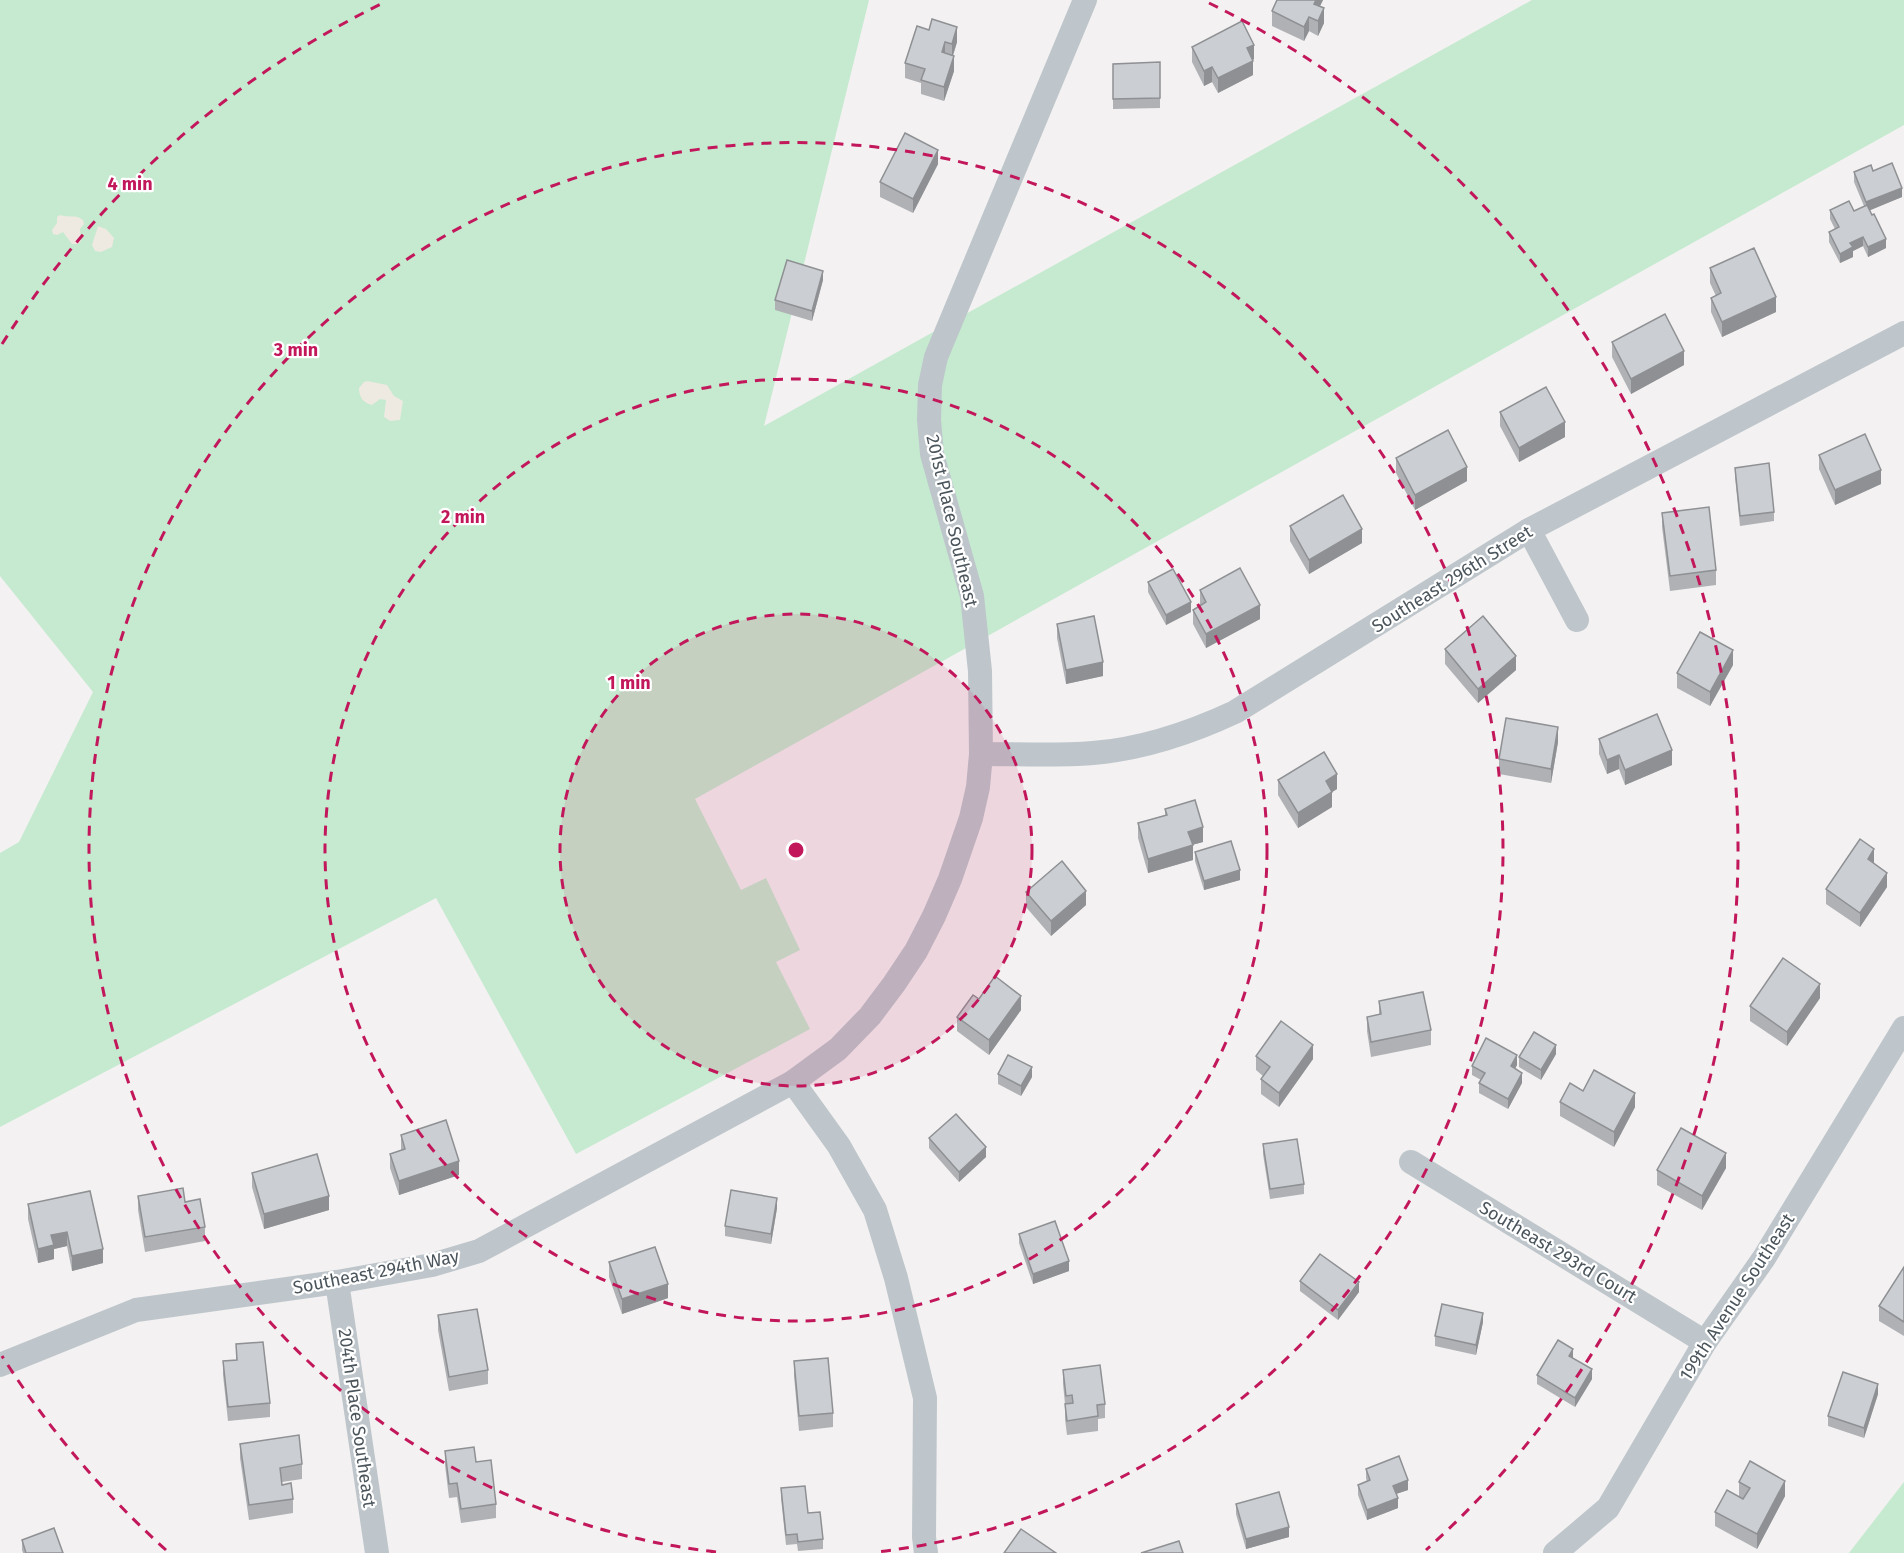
<svg xmlns="http://www.w3.org/2000/svg" width="1904" height="1553" font-family="'Fira Sans',sans-serif">
  <style>
    .green { fill: #c5ead0 }
    .sand { fill: #eee9e1 }
    .lines { fill: none; stroke-linecap: round; stroke-linejoin: round }
    .minor { stroke: #bec6cb; stroke-width: 24 }
    .wall { fill: #afb1b5 }
    .shaded-wall { fill: #8e9093 }
    .building { fill: #cbced2; stroke: #8e9093; stroke-width: 1.5 }
    .ring { fill: none; stroke: #c2185b; stroke-width: 3; stroke-dasharray: 10 8 }
    .labels { text-anchor: middle; stroke-width: 4.5; stroke-linejoin: round; paint-order: stroke }
    .street-label { font-size: 18px; fill: #4b555c; stroke: #fff }
    .centre { fill: #c2185b; stroke: #fff; stroke-width: 3 }
    .ring-label { font-size: 18px; text-anchor: middle; font-weight: bold; fill: #c2185b; stroke: #fff; stroke-width: 4.5; stroke-linejoin: round; paint-order: stroke }
  </style>
  <rect width="100%" height="100%" fill="#f3f1f1"/>
  <g class="green">
    <polygon points="0,0 869,0 764,426 1532,0 1904,0 1904,125 695,799 741,890 766,878 800,950 776,962 810,1029 576,1154 436,898 0,1127 0,853 19,842 93,692 0,576"/>
    <polygon points="1904,1482 1904,1553 1849,1553"/>
  </g>
  <g class="sand">
    <path d="M60 215C68 218 76 214 83 220L84 224 80 229 81 241 78 244H72L63 232 57 235 53 234 52 230 57 223V217Z"/>
    <polygon points="98,226 106,229 114,238 112,247 101,252 95,251 92,245"/>
    <path d="M367 381 387 385 394 396 403 401 400 420 390 421 384 417 386 400 380 399 372 405C363 403 359 397 359 388L364 382Z"/>
  </g>
  <g class="lines">
    <g class="minor">
      <polyline points="1529,530 1577,620"/>
      <path d="M981 754C1018 754 1056 756 1093 753 1142 749 1190 733 1235 712L1529 530 1904 333"/>
      <polyline points="793,1082 839,1146 875,1210 896,1278 925,1398 924,1537 926,1553"/>
      <polyline points="1411,1162 1705,1342"/>
      <polyline points="337,1282 377,1553"/>
      <polyline points="0,1365 136,1310 337,1282 432,1265 479,1251 793,1082 838,1049 870,1016 894,984 916,951 934,916 950,879 971,818 978,787 981,754 980,671 972,596 932,454 929,420 930,385 936,357 1085,0"/>
      <polyline points="1555,1553 1608,1508 1705,1342 1764,1258 1904,1028"/>
    </g>
  </g>
  <g class="wall">
    <polygon points="1277,0 1323,0 1320,6 1324,23 1318,36 1309,31 1304,41 1272,26 1272,11"/>
    <polygon points="917,26 957,42 953,56 954,71 944,101 921,94 921,83 905,78 905,63"/>
    <polygon points="1192,47 1254,59 1253,60 1253,75 1218,93 1212,82 1204,86 1192,62"/>
    <polygon points="1160,62 1160,108 1113,109 1113,64"/>
    <polygon points="938,164 913,213 880,197 880,182"/>
    <polygon points="1873,171 1902,197 1869,210 1886,248 1868,257 1863,246 1853,251 1853,257 1840,263 1829,242 1829,232 1835,229 1830,219 1830,210 1854,211 1864,206 1854,182 1854,172"/>
    <polygon points="1710,268 1776,312 1722,337 1711,312 1711,298 1716,296 1710,283"/>
    <polygon points="823,280 812,321 775,310 775,300"/>
    <polygon points="1612,342 1684,365 1631,394 1612,357"/>
    <polygon points="1500,412 1565,437 1519,462 1500,426"/>
    <polygon points="1819,455 1881,484 1835,505 1819,469"/>
    <polygon points="1396,458 1467,481 1415,510 1396,473"/>
    <polygon points="1735,468 1774,512 1774,521 1740,526 1735,477"/>
    <polygon points="1662,513 1716,570 1716,585 1670,591 1662,527"/>
    <polygon points="1290,526 1362,543 1309,574 1290,541"/>
    <polygon points="1148,582 1191,612 1166,625 1148,592"/>
    <polygon points="1200,590 1260,619 1206,648 1193,624 1193,610 1200,605"/>
    <polygon points="1057,624 1103,676 1066,684 1057,638"/>
    <polygon points="1445,649 1516,670 1478,703 1445,664"/>
    <polygon points="1733,665 1710,706 1677,688 1677,673"/>
    <polygon points="1599,739 1672,765 1625,785 1619,769 1607,774 1599,754"/>
    <polygon points="1558,742 1551,783 1499,774 1499,759"/>
    <polygon points="1278,780 1337,789 1332,792 1332,807 1298,828 1278,795"/>
    <polygon points="1165,809 1203,842 1192,845 1193,860 1148,873 1138,838 1138,823 1165,815"/>
    <polygon points="1195,852 1240,880 1204,890 1195,861"/>
    <polygon points="1887,887 1860,927 1826,904 1826,889"/>
    <polygon points="1026,892 1086,905 1051,936 1026,907"/>
    <polygon points="1820,998 1787,1046 1750,1021 1750,1006"/>
    <polygon points="979,999 1021,1010 989,1055 957,1031 957,1017"/>
    <polygon points="1379,1001 1431,1030 1431,1045 1371,1057 1367,1031 1367,1017 1379,1014"/>
    <polygon points="1556,1054 1541,1080 1519,1067 1519,1057"/>
    <polygon points="1256,1056 1313,1059 1279,1107 1261,1094 1261,1079 1263,1076 1256,1070"/>
    <polygon points="1517,1065 1515,1069 1522,1083 1508,1109 1479,1093 1479,1083 1481,1080 1472,1075 1472,1066"/>
    <polygon points="998,1074 1032,1077 1021,1096 998,1084"/>
    <polygon points="1583,1091 1635,1107 1614,1147 1560,1116 1560,1102"/>
    <polygon points="401,1135 459,1175 399,1195 390,1168 390,1154 401,1150"/>
    <polygon points="929,1138 986,1157 959,1182 929,1148"/>
    <polygon points="1263,1144 1304,1184 1304,1194 1270,1199 1263,1154"/>
    <polygon points="1726,1168 1702,1210 1657,1185 1657,1170"/>
    <polygon points="252,1173 329,1210 264,1229 252,1187"/>
    <polygon points="90,1191 103,1263 72,1271 67,1246 54,1249 54,1259 38,1263 28,1219 28,1204"/>
    <polygon points="138,1196 185,1202 205,1227 205,1241 145,1252 138,1210"/>
    <polygon points="777,1208 771,1244 725,1236 725,1226"/>
    <polygon points="1019,1234 1069,1271 1033,1284 1019,1243"/>
    <polygon points="609,1262 668,1298 622,1314 609,1277"/>
    <polygon points="1904,1267 1904,1336 1879,1321 1879,1306"/>
    <polygon points="1300,1281 1359,1292 1338,1320 1300,1291"/>
    <polygon points="438,1315 488,1370 488,1384 449,1391 438,1330"/>
    <polygon points="1483,1322 1476,1355 1435,1346 1435,1336"/>
    <polygon points="236,1344 270,1403 270,1417 228,1421 223,1375 223,1361 236,1360"/>
    <polygon points="1573,1358 1592,1379 1575,1407 1537,1384 1537,1375"/>
    <polygon points="794,1361 833,1413 833,1427 799,1431 794,1376"/>
    <polygon points="1063,1370 1105,1404 1105,1418 1098,1419 1098,1431 1067,1435 1065,1419 1065,1404 1063,1384"/>
    <polygon points="1878,1394 1864,1438 1828,1426 1828,1416"/>
    <polygon points="240,1444 302,1464 302,1479 282,1482 282,1485 293,1499 293,1513 249,1520 240,1458"/>
    <polygon points="445,1451 476,1462 496,1504 496,1518 461,1523 457,1497 449,1498 445,1465"/>
    <polygon points="1366,1469 1408,1490 1396,1494 1398,1508 1367,1520 1358,1495 1358,1485 1367,1482 1366,1478"/>
    <polygon points="1739,1482 1785,1496 1757,1549 1715,1526 1715,1512 1739,1496"/>
    <polygon points="781,1488 808,1513 823,1539 823,1549 798,1551 797,1544 786,1545 781,1498"/>
    <polygon points="1236,1504 1289,1537 1246,1549 1236,1514"/>
    <polygon points="22,1540 63,1553 23,1553 22,1550"/>
  </g>
  <g class="shaded-wall">
    <polygon points="1316,0 1323,0 1314,18 1314,4"/>
    <polygon points="1324,8 1324,23 1318,36 1318,21"/>
    <polygon points="1309,17 1309,31 1304,41 1304,27"/>
    <polygon points="957,27 957,42 952,58 952,44"/>
    <polygon points="945,42 945,56 942,52"/>
    <polygon points="1254,45 1254,59 1247,63 1247,48"/>
    <polygon points="954,56 954,71 944,101 944,87"/>
    <polygon points="1253,61 1253,75 1218,93 1218,78"/>
    <polygon points="1212,67 1212,82 1204,86 1204,71"/>
    <polygon points="938,150 938,164 913,213 913,199"/>
    <polygon points="1902,188 1902,197 1866,212 1866,202"/>
    <polygon points="1863,237 1863,246 1853,251 1853,257 1840,263 1840,254 1850,243"/>
    <polygon points="1886,239 1886,248 1868,257 1868,247"/>
    <polygon points="823,271 823,280 812,321 812,311"/>
    <polygon points="1776,297 1776,312 1722,337 1722,322"/>
    <polygon points="1684,351 1684,365 1631,394 1631,379"/>
    <polygon points="1565,422 1565,437 1519,462 1519,448"/>
    <polygon points="1467,467 1467,481 1415,510 1415,495"/>
    <polygon points="1881,470 1881,484 1835,505 1835,490"/>
    <polygon points="1362,529 1362,543 1309,574 1309,560"/>
    <polygon points="1191,602 1191,612 1166,625 1166,615"/>
    <polygon points="1260,605 1260,619 1206,648 1206,634"/>
    <polygon points="1733,650 1733,665 1710,706 1710,692"/>
    <polygon points="1516,656 1516,670 1478,703 1478,689"/>
    <polygon points="1103,662 1103,676 1066,684 1066,670"/>
    <polygon points="1558,727 1558,742 1551,783 1551,769"/>
    <polygon points="1672,750 1672,765 1625,785 1625,770"/>
    <polygon points="1619,755 1619,769 1607,774 1607,760"/>
    <polygon points="1337,774 1337,789 1326,796 1326,781"/>
    <polygon points="1332,792 1332,807 1298,828 1298,813"/>
    <polygon points="1203,827 1203,842 1188,846 1188,832"/>
    <polygon points="1193,845 1193,860 1148,873 1148,859"/>
    <polygon points="1874,849 1874,864 1868,859"/>
    <polygon points="1240,870 1240,880 1204,890 1204,881"/>
    <polygon points="1887,873 1887,887 1860,927 1860,913"/>
    <polygon points="1086,891 1086,905 1051,936 1051,921"/>
    <polygon points="1820,984 1820,998 1787,1046 1787,1032"/>
    <polygon points="1021,996 1021,1010 989,1055 989,1040"/>
    <polygon points="1313,1045 1313,1059 1279,1107 1279,1093"/>
    <polygon points="1556,1045 1556,1054 1541,1080 1541,1070"/>
    <polygon points="1517,1055 1517,1065 1511,1076 1511,1066"/>
    <polygon points="1032,1067 1032,1077 1021,1096 1021,1086"/>
    <polygon points="1522,1073 1522,1083 1508,1109 1508,1099"/>
    <polygon points="1635,1093 1635,1107 1614,1147 1614,1132"/>
    <polygon points="986,1147 986,1157 959,1182 959,1172"/>
    <polygon points="1726,1153 1726,1168 1702,1210 1702,1196"/>
    <polygon points="459,1161 459,1175 399,1195 399,1181"/>
    <polygon points="329,1196 329,1210 264,1229 264,1214"/>
    <polygon points="777,1198 777,1208 771,1244 771,1234"/>
    <polygon points="67,1232 67,1246 54,1249 54,1259 38,1263 38,1249 51,1235"/>
    <polygon points="103,1249 103,1263 72,1271 72,1256"/>
    <polygon points="1069,1261 1069,1271 1033,1284 1033,1274"/>
    <polygon points="1359,1282 1359,1292 1338,1320 1338,1310"/>
    <polygon points="668,1284 668,1298 622,1314 622,1299"/>
    <polygon points="1483,1313 1483,1322 1476,1355 1476,1345"/>
    <polygon points="1573,1349 1573,1359 1569,1356"/>
    <polygon points="1592,1369 1592,1379 1575,1407 1575,1398"/>
    <polygon points="1878,1384 1878,1394 1864,1438 1864,1428"/>
    <polygon points="1408,1480 1408,1490 1393,1495 1393,1486"/>
    <polygon points="1785,1481 1785,1496 1757,1549 1757,1534"/>
    <polygon points="1398,1498 1398,1508 1367,1520 1367,1510"/>
    <polygon points="1289,1527 1289,1537 1246,1549 1246,1539"/>
  </g>
  <g class="building">
    <polygon points="1277,0 1316,0 1314,4 1324,8 1318,21 1309,17 1304,27 1272,11"/>
    <polygon points="932,19 957,27 952,44 945,42 942,52 954,56 944,87 921,80 925,69 905,63 917,26 929,30"/>
    <polygon points="1242,21 1254,45 1247,48 1253,61 1218,78 1212,67 1204,71 1192,47"/>
    <polygon points="1160,62 1160,98 1113,99 1113,64"/>
    <polygon points="905,133 938,150 913,199 880,182"/>
    <polygon points="1892,163 1902,188 1866,202 1854,172 1871,165 1873,171"/>
    <polygon points="1849,201 1854,211 1867,205 1872,215 1874,214 1886,239 1868,247 1863,237 1850,243 1853,247 1840,254 1829,232 1839,227 1830,210"/>
    <polygon points="1754,248 1776,297 1722,322 1711,298 1721,293 1710,268"/>
    <polygon points="787,260 823,271 812,311 775,300"/>
    <polygon points="1665,314 1684,351 1631,379 1612,342"/>
    <polygon points="1546,387 1565,422 1519,448 1500,412"/>
    <polygon points="1448,430 1467,467 1415,495 1396,458"/>
    <polygon points="1865,434 1881,470 1835,490 1819,455"/>
    <polygon points="1769,463 1774,512 1740,516 1735,468"/>
    <polygon points="1343,495 1362,529 1309,560 1290,526"/>
    <polygon points="1709,507 1716,570 1670,576 1662,513"/>
    <polygon points="1240,568 1260,605 1206,634 1193,610 1206,602 1200,590"/>
    <polygon points="1173,569 1191,602 1166,615 1148,582"/>
    <polygon points="1094,616 1103,662 1066,670 1057,624"/>
    <polygon points="1483,616 1516,656 1478,689 1445,649"/>
    <polygon points="1700,632 1733,650 1710,692 1677,673"/>
    <polygon points="1657,714 1672,750 1625,770 1619,755 1607,760 1599,739"/>
    <polygon points="1506,718 1558,727 1551,769 1499,759"/>
    <polygon points="1324,752 1337,774 1326,781 1332,792 1298,813 1278,780"/>
    <polygon points="1195,800 1203,827 1188,832 1193,845 1148,859 1138,823 1167,815 1165,809"/>
    <polygon points="1860,839 1874,849 1868,859 1887,873 1860,913 1826,889"/>
    <polygon points="1231,841 1240,870 1204,881 1195,852"/>
    <polygon points="1062,861 1086,891 1051,921 1026,892"/>
    <polygon points="1783,958 1820,984 1787,1032 1750,1006"/>
    <polygon points="995,976 1021,996 989,1040 957,1017 973,995 979,999"/>
    <polygon points="1423,992 1431,1030 1371,1042 1367,1017 1381,1014 1379,1001"/>
    <polygon points="1281,1021 1313,1045 1279,1093 1261,1079 1270,1067 1256,1056"/>
    <polygon points="1534,1032 1556,1045 1541,1070 1519,1057"/>
    <polygon points="1486,1038 1517,1055 1511,1066 1522,1073 1508,1099 1479,1083 1485,1073 1472,1066"/>
    <polygon points="1008,1055 1032,1067 1021,1086 998,1074"/>
    <polygon points="1594,1070 1635,1093 1614,1132 1560,1102 1570,1083 1583,1091"/>
    <polygon points="956,1114 986,1147 959,1172 929,1138"/>
    <polygon points="446,1120 459,1161 399,1181 390,1154 405,1149 401,1135"/>
    <polygon points="1681,1128 1726,1153 1702,1196 1657,1170"/>
    <polygon points="1297,1139 1304,1184 1270,1189 1263,1144"/>
    <polygon points="317,1154 329,1196 264,1214 252,1173"/>
    <polygon points="183,1188 185,1202 200,1199 205,1227 145,1237 138,1196"/>
    <polygon points="731,1190 777,1198 771,1234 725,1226"/>
    <polygon points="90,1191 103,1249 72,1256 67,1232 51,1235 54,1245 38,1249 28,1204"/>
    <polygon points="1055,1221 1069,1261 1033,1274 1019,1234"/>
    <polygon points="655,1247 668,1284 622,1299 609,1262"/>
    <polygon points="1320,1254 1359,1282 1338,1310 1300,1281"/>
    <polygon points="1904,1267 1904,1322 1879,1306"/>
    <polygon points="1442,1304 1483,1313 1476,1345 1435,1336"/>
    <polygon points="477,1309 488,1370 449,1377 438,1315"/>
    <polygon points="1558,1340 1573,1349 1569,1356 1592,1369 1575,1398 1537,1375"/>
    <polygon points="263,1342 270,1403 228,1407 223,1361 237,1360 236,1344"/>
    <polygon points="828,1358 833,1413 799,1416 794,1361"/>
    <polygon points="1100,1365 1105,1404 1097,1405 1098,1416 1067,1421 1065,1404 1073,1403 1072,1395 1066,1396 1063,1370"/>
    <polygon points="1843,1372 1878,1384 1864,1428 1828,1416"/>
    <polygon points="299,1435 302,1464 280,1468 282,1485 291,1483 293,1499 249,1505 240,1444"/>
    <polygon points="474,1447 476,1462 491,1460 496,1504 461,1509 457,1483 449,1484 445,1451"/>
    <polygon points="1399,1456 1408,1480 1393,1486 1398,1498 1367,1510 1358,1485 1370,1480 1366,1469"/>
    <polygon points="1750,1461 1785,1481 1757,1534 1715,1512 1727,1490 1743,1499 1750,1488 1739,1482"/>
    <polygon points="805,1486 808,1513 820,1512 823,1539 798,1542 797,1534 786,1535 781,1488"/>
    <polygon points="1279,1492 1289,1527 1246,1539 1236,1504"/>
    <polygon points="54,1528 63,1553 26,1553 22,1540"/>
    <polygon points="1021,1529 1056,1553 1004,1553"/>
    <polygon points="1179,1541 1183,1553 1141,1553"/>
  </g>
  <circle cx="796" cy="850" r="236" fill="#c2185b" fill-opacity=".12"/>
  <g class="ring">
    <circle cx="796" cy="850" r="236"/>
    <circle cx="796" cy="850" r="471"/>
    <path d="M716 1552A707 707 0 1 1 876 1552"/>
    <path d="M166 1550A942 942 0 0 1 2 1356M2 344A942 942 0 0 1 383 3M1209 3A942 942 0 0 1 1426 1550"/>
  </g>
  <g class="labels">
    <g class="street-label">
      <text transform="translate(952 521) rotate(77)" y="6">201st Place Southeast</text>
      <text transform="translate(1452 579) rotate(-32)" y="6">Southeast 296th Street</text>
      <text transform="translate(1558 1252) rotate(31)" y="6">Southeast 293rd Court</text>
      <text transform="translate(376 1272) rotate(-11)" y="6">Southeast 294th Way</text>
      <text transform="translate(1737 1297) rotate(-57)" y="6">199th Avenue Southeast</text>
      <text transform="translate(357 1418) rotate(82)" y="6">204th Place Southeast</text>
    </g>
  </g>
  <circle cx="796" cy="850" r="9" class="centre"/>
  <g class="ring-label">
    <text x="130" y="190">4 min</text>
    <text x="296" y="356">3 min</text>
    <text x="463" y="523">2 min</text>
    <text x="629" y="689">1 min</text>
  </g>
</svg>
